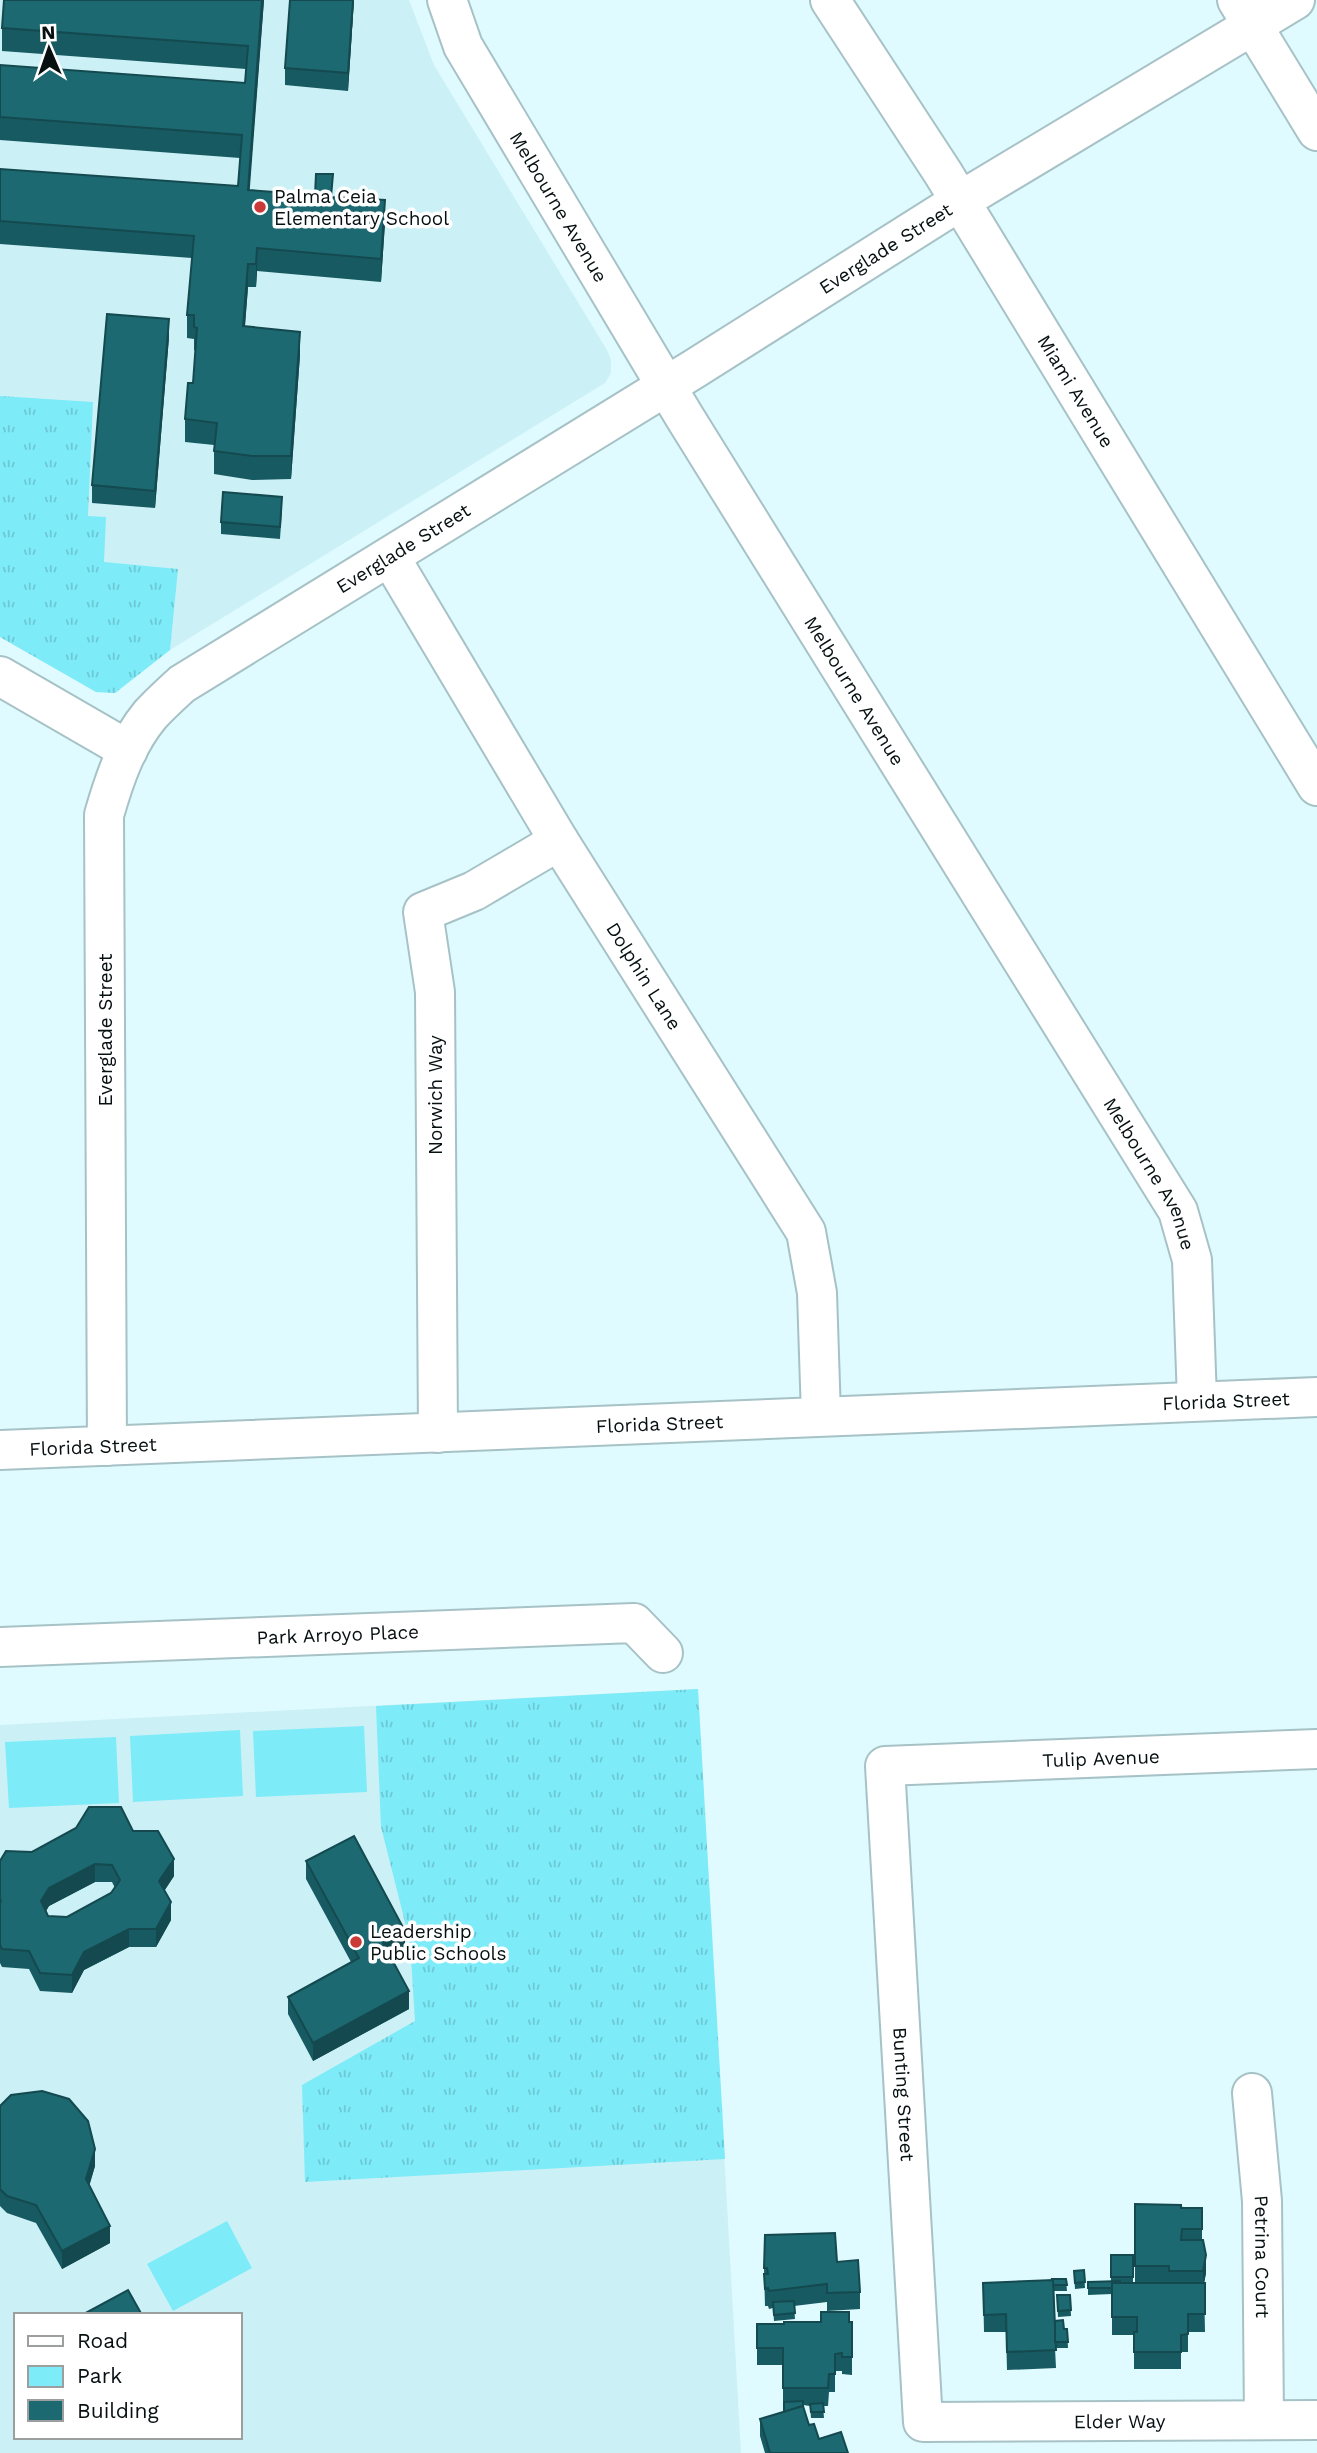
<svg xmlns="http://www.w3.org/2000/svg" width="1317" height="2453" font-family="'Work Sans',sans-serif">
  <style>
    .built { fill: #cbf1f6; fill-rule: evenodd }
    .grass { fill: url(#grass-tufts) }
    .park { fill: #7debf8 }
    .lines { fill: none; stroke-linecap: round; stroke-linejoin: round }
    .minor-casing { stroke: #a7c2c6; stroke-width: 42 }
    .minor { stroke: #fff; stroke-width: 38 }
    .wall { fill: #185a61; fill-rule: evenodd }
    .shaded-wall { fill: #144a4f }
    .building { fill: #1c6971; stroke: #144a4f; stroke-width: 2; fill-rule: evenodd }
    .poi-dot { fill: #c93a39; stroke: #fff; stroke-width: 2.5 }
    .labels { text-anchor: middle; stroke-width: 7; stroke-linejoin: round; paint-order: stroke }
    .poi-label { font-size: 19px; fill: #071011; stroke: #fff; text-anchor: start }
    .street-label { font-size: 19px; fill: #071011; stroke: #fff }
  </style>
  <defs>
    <pattern id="grass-tufts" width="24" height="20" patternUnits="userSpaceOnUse" patternTransform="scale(1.75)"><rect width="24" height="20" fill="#7debf8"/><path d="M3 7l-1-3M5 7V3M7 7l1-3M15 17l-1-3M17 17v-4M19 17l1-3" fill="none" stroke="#6bc8d4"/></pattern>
  </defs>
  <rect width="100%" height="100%" fill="#dffbff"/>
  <g class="built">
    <polygon points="0,0 409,0 434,65 607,350 611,360 611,373 605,383 170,650 115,693 96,692 0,637"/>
    <path d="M698 1689 741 2453H0V1725ZM16 2315H240V2437H16Z"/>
  </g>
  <g class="grass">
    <polygon points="0,396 93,402 88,516 106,517 104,562 178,569 170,650 115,693 96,692 0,637"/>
    <polygon points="698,1689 725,2159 305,2182 302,2085 415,2021 410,1942 381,1827 376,1706"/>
  </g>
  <g class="park">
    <polygon points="364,1726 367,1792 256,1797 253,1731"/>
    <polygon points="240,1730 243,1796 133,1802 130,1736"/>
    <polygon points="116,1737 119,1803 9,1808 5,1742"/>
    <polygon points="227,2221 252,2268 173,2311 147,2264"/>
  </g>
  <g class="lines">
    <defs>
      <g id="minor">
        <path id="s1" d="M447 0 463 46 684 416 1178 1211 1192 1260 1197 1400"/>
        <path id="s2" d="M830 0 943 173 1317 786"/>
        <polyline points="1237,0 1317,131"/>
        <path id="s3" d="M390 557 559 841 806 1232 817 1293 821 1416"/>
        <polyline points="0,676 128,750"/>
        <polyline points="438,1433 435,992 423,912 474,891 559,841"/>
        <path id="s4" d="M107 1446 104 815C114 780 126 744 150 715 160 704 171 694 182 684L694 369 960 201 1295 0"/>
        <path id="s5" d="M0 1450 1317 1397"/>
        <path id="s6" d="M0 1647 634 1623 663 1653"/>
        <path id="s7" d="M1317 1749 885 1766 923 2422 1317 2420"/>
        <path id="s8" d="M1252 2093 1262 2201 1264 2420"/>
      </g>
    </defs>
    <use href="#minor" class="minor-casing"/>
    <use href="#minor" class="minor"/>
  </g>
  <g class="wall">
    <polygon points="4,0 264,0 249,190 333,197 385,223 381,282 257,271 256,287 248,287 245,326 300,355 291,479 252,480 214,474 214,445 185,442 185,419 193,383 196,351 194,350 194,339 187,338 187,315 192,258 0,244 0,169 238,186 240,158 0,140 0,65 245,83 246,69 2,51 2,28"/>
    <polygon points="354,0 348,91 285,85 285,68"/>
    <polygon points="169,337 155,508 92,503 92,485"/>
    <polygon points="282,509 280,539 221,534 221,522"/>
    <path d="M133 1831 174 1876 164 1891 171 1920 156 1947H129L84 1970 72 1993 40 1991 29 1969 2 1967 0 1963V1861L32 1852ZM95 1882H112L115 1888 111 1893 67 1917 48 1916 46 1911 49 1906Z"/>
    <polygon points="306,1861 405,1949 390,1957 409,2009 313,2061 288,2014 288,1997 351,1962 306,1879"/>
    <polygon points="0,2106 95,2166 89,2186 110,2243 62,2269 36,2223 7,2213 0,2206"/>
    <polygon points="1135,2204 1202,2208 1202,2240 1206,2273 1204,2283 1205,2332 1188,2332 1188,2352 1181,2352 1181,2369 1134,2369 1134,2335 1112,2335 1112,2294 1088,2295 1088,2282 1111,2281 1111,2255 1133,2255 1133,2283 1135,2283"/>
    <polygon points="837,2262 860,2292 860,2309 827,2311 827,2302 794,2306 795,2319 774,2321 773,2308 769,2309 768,2306 765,2306 764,2268"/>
    <polygon points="1084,2270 1085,2288 1075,2289 1074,2271"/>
    <polygon points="1066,2279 1067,2291 1054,2291 1055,2321 1064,2329 1067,2329 1068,2348 1055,2348 1056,2368 1007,2370 1006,2332 984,2332 983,2283"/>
    <polygon points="1057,2295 1070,2295 1071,2316 1058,2317"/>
    <polygon points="852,2322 852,2375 842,2374 842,2371 835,2371 835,2392 829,2392 828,2406 823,2406 824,2418 811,2418 810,2406 803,2405 809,2425 819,2439 848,2453 765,2453 760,2436 760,2419 784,2412 784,2405 783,2405 783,2365 757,2365 757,2324"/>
  </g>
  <g class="shaded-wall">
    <polygon points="262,0 264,0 248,213 248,190"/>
    <polygon points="353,0 354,0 348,91 348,73"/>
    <polygon points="385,200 385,223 381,282 381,259"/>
    <polygon points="257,248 257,271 256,287 256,264"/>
    <polygon points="248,264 248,287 243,349 243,326"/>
    <polygon points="169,319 169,337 155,508 155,491"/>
    <polygon points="300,332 300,355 291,479 291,456"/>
    <polygon points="174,1859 174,1876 159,1899 159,1881"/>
    <polygon points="95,1864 95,1882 49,1906 41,1919 41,1901 49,1888"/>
    <polygon points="171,1902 171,1920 156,1947 156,1929"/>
    <polygon points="129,1929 129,1947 84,1970 72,1993 72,1975 84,1952"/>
    <polygon points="405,1931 405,1949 383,1961 383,1943"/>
    <polygon points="409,1991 409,2009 313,2061 313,2043"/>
    <polygon points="95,2149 95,2166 86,2197 86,2179"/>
    <polygon points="110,2226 110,2243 62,2269 62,2251"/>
    <polygon points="1206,2255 1206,2273 1203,2289 1203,2271"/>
  </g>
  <g class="building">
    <polygon points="4,0 262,0 248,190 315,195 316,174 333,174 331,197 385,200 381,259 257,248 256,264 248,264 243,326 300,332 291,456 252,456 214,451 217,423 185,419 188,383 193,383 197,328 194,327 194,315 187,315 194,236 0,221 0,169 238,186 242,135 0,117 0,65 245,83 248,46 2,28"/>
    <polygon points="290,0 353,0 348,73 285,68"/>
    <polygon points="107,314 169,319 155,491 92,485"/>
    <polygon points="223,492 282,497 280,527 221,522"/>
    <path d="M89 1807H121L133 1831H158L174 1859 159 1881 171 1902 156 1929H129L84 1952 72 1975 40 1973 29 1951 2 1949 0 1945V1903L1 1901 0 1899V1861L6 1851 32 1852 76 1828ZM95 1864 112 1865 120 1880 111 1893 67 1917 48 1916 41 1901 49 1888Z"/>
    <polygon points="354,1836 405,1931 383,1943 409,1991 313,2043 288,1997 359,1958 306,1861"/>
    <polygon points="42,2091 69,2099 88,2121 95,2149 86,2179 110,2226 62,2251 36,2205 7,2196 0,2189 0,2106 11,2095"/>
    <polygon points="1135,2204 1181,2205 1181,2208 1202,2208 1202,2229 1182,2229 1181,2240 1203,2240 1206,2255 1203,2271 1169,2271 1169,2266 1135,2266"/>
    <polygon points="835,2233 837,2262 858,2260 860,2292 827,2293 827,2284 769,2291 768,2288 765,2289 764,2274 768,2274 767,2268 764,2268 765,2235"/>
    <rect x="1111" y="2255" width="22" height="22"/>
    <polygon points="1084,2270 1085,2282 1075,2283 1074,2271"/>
    <polygon points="1052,2279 1066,2279 1067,2285 1053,2285"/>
    <polygon points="1053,2280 1056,2350 1007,2352 1006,2314 984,2315 983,2283"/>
    <polygon points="1120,2281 1120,2283 1112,2283 1112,2288 1088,2288 1088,2282"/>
    <polygon points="1112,2283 1205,2283 1205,2314 1188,2314 1188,2334 1181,2335 1181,2352 1134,2352 1134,2332 1137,2332 1137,2317 1112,2317"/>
    <polygon points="128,2290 142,2315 82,2315"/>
    <polygon points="1057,2295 1070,2295 1071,2310 1058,2311"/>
    <polygon points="794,2301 795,2313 774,2315 773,2302"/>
    <polygon points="821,2312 849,2312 849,2322 852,2322 852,2357 842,2357 842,2353 835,2354 835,2374 829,2374 828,2388 783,2388 783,2348 757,2348 757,2324 784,2324 784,2322 821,2322"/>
    <polygon points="1063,2320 1064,2329 1067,2329 1068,2342 1055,2342 1055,2321"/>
    <polygon points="803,2401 803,2406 784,2412 784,2402"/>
    <polygon points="823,2403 824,2412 811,2412 810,2404"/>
    <polygon points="803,2406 809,2425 814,2424 819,2439 841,2432 848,2453 770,2453 760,2419"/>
  </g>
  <g class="poi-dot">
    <circle cx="260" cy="207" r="7"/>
    <circle cx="356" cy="1942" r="7"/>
  </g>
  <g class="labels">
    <g class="poi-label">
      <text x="274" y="203">Palma Ceia<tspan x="274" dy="22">Elementary School</tspan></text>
      <text x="370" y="1938">Leadership<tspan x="370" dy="22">Public Schools</tspan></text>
    </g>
    <g class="street-label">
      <text dy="7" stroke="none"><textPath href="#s1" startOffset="236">Melbourne Avenue</textPath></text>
      <text dy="7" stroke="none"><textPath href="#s4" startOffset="1614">Everglade Street</textPath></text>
      <text dy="7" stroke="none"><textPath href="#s2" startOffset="462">Miami Avenue</textPath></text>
      <text dy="7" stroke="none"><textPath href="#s4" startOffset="1046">Everglade Street</textPath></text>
      <text dy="7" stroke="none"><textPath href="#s1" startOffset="803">Melbourne Avenue</textPath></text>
      <text dy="7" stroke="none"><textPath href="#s3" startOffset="490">Dolphin Lane</textPath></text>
      <text transform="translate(105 1030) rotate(-90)" y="7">Everglade Street</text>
      <text transform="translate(435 1095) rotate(-90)" y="7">Norwich Way</text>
      <text dy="7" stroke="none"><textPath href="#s1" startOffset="1370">Melbourne Avenue</textPath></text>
      <text dy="7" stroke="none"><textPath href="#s5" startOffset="1227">Florida Street</textPath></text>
      <text dy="7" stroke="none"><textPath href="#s5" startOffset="660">Florida Street</textPath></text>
      <text dy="7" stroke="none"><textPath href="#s5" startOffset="93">Florida Street</textPath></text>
      <text dy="7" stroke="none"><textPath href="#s6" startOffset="338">Park Arroyo Place</textPath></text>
      <text transform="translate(1101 1758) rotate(-2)" y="7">Tulip Avenue</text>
      <text dy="7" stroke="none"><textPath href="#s7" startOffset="761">Bunting Street</textPath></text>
      <text dy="7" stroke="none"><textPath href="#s8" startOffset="164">Petrina Court</textPath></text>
      <text dy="7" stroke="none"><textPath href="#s7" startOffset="1286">Elder Way</textPath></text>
    </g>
  </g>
  <rect x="14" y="2313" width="228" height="126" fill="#ffffff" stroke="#9c9fa0" stroke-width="2"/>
  <rect x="28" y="2336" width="35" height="10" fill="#ffffff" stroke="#9c9fa0" stroke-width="2"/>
  <text x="77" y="2348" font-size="21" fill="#071011">Road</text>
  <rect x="28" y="2366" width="35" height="21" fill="#7debf8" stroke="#9c9fa0" stroke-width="2"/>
  <text x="77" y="2383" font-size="21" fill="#071011">Park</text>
  <rect x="28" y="2400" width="35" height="21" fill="#1c6971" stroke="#9c9fa0" stroke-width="2"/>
  <text x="77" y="2418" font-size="21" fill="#071011">Building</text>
  <g transform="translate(49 49) rotate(358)" stroke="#ffffff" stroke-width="5" paint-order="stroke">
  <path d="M0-5L12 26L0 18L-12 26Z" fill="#071011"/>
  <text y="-10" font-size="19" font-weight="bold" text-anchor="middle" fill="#071011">N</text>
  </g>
</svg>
